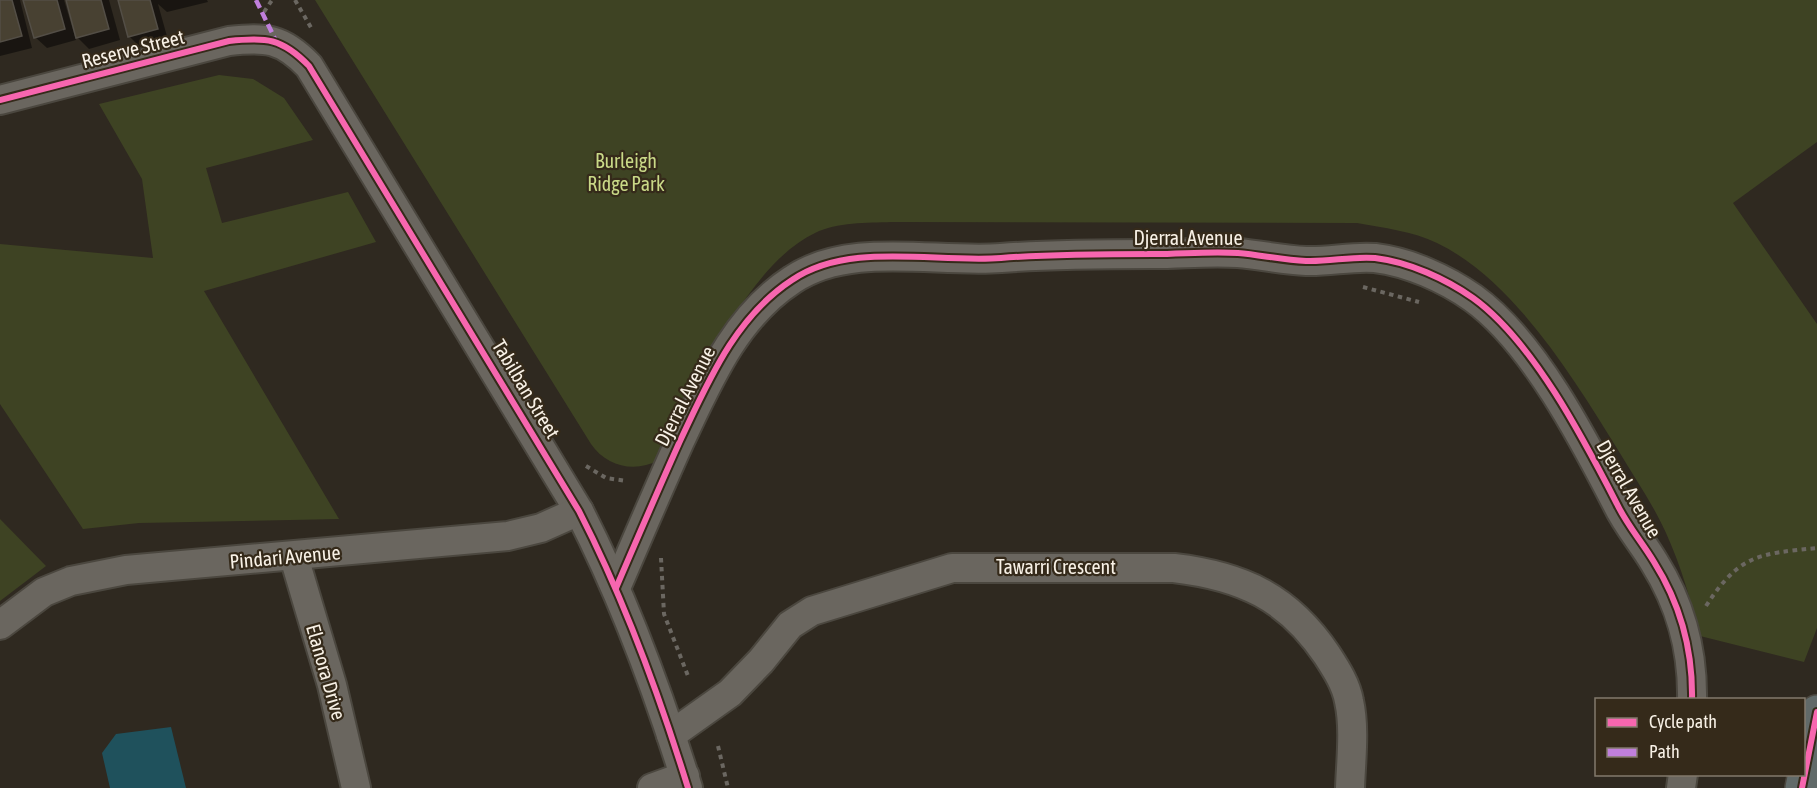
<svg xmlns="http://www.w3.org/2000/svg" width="1817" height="788" font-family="'Asap Condensed',sans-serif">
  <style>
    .green { fill: #3e4323 }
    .water { fill: #1f515c }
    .shadow { fill: #0007 }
    .building { fill: #484132; stroke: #534e46; stroke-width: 1.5 }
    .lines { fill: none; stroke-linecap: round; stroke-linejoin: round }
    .minor-casing { stroke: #4b473f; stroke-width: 32 }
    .highway-casing { stroke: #4b473f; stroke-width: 36 }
    .path { stroke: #6b6761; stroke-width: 4; stroke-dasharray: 4.5 4.5; stroke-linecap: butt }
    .minor { stroke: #6a665f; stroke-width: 28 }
    .highway { stroke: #616a69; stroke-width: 33 }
    .quiet { stroke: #c07fdc; stroke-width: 4.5; stroke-dasharray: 9 4.5; stroke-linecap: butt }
    .cycleway-casing { stroke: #352a1a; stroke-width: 10 }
    .cycleway { stroke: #f766af; stroke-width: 6 }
    .labels { text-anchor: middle; stroke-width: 4.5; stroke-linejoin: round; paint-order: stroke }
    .street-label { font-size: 20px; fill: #f8f1e6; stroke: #352a1a }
    .park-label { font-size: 20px; fill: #c9d987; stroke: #352a1a }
  </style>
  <rect width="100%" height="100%" fill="#2f2920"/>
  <g class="green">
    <path d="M315 0H1817V142L1733 203 1817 324V628L1804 662 1700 636C1691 601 1681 566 1666 533 1653 504 1634 477 1618 450 1574 379 1514 280 1437 243 1413 231 1383 228 1357 223L891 222C867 223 837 222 815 233 744 267 693 392 659 460 635 473 607 467 591 444Z"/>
    <polygon points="219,75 253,79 284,98 313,140 206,168 222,223 348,192 376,242 204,291 339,519 139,523 83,529 0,404 0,244 153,258 142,179 99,104"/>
    <polygon points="0,519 46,566 0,601"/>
  </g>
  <polygon class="water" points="171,727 186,788 110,788 102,753 116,734"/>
  <g class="shadow">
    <polygon points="0,0 20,0 32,48 0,56"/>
    <polygon points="25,0 64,0 76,40 47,48 35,37"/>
    <polygon points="68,0 109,0 120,40 89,49 75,35"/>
    <polygon points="119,0 207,0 208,2 167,12 158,4 168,40 141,48 129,36"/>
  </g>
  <g class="building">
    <polygon points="0,0 12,0 22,36 0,42"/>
    <polygon points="23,0 57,0 65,29 34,38"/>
    <polygon points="66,0 101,0 109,29 76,38"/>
    <polygon points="118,0 150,0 158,29 128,37"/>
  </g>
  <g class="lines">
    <defs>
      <g id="minor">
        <path d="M0 100 229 41C266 37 282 38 309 66L579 511C624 599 659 694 688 788"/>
        <polyline points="294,557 332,685 356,788"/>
        <path d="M616 588C637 539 658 490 680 441 708 382 735 317 792 280 849 241 934 263 1001 258 1052 254 1103 254 1154 254 1182 254 1210 251 1238 253 1261 255 1283 260 1306 261 1329 262 1352 256 1375 258 1409 262 1446 279 1473 298 1533 341 1584 440 1617 504 1627 525 1642 542 1654 562 1681 605 1693 649 1692 700"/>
        <polyline points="0,625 44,592 71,581 126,570 508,536 541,528 579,511"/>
        <path d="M671 735 730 693 761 661 790 625 812 611 952 568H1174C1242 576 1288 597 1327 655 1336 669 1346 684 1349 701 1355 728 1351 760 1350 788"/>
        <polyline points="652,788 685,776"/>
        <polyline points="1681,788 1683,774"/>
      </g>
      <polyline id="highway" points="1802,788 1817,712"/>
    </defs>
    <use href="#minor" class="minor-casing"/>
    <use href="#highway" class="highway-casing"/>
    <g class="path">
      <polyline points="295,0 313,31"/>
      <polyline points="264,12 272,0"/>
      <polyline points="1363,287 1419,302"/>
      <polyline points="586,466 606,478 627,481"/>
      <polyline points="661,558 664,614 688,676"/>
      <path d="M1706 606C1740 554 1758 554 1817 548"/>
      <polyline points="718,746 728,788"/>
    </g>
    <use href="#minor" class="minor"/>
    <use href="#highway" class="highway"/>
    <polyline class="quiet" points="256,0 276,41"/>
    <defs>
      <g id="cycleway">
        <path d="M0 100 229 41C266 37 282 38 309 66L579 511C624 599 659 694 688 788"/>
        <path d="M616 588C637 539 658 490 680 441 708 382 735 317 792 280 849 241 934 263 1001 258 1052 254 1103 254 1154 254 1182 254 1210 251 1238 253 1261 255 1283 260 1306 261 1329 262 1352 256 1375 258 1409 262 1446 279 1473 298 1533 341 1584 440 1617 504 1627 525 1642 542 1654 562 1681 605 1693 649 1692 700"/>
        <polyline points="1802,788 1817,712"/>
      </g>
    </defs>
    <use href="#cycleway" class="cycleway-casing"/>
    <use href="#cycleway" class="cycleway"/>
  </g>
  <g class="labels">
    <g class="street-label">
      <text transform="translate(133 49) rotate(-14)" y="7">Reserve Street</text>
      <text x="1188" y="245">Djerral Avenue</text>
      <text transform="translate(526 389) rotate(59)" y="7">Tabilban Street</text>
      <text transform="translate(685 396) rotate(-63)" y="7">Djerral Avenue</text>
      <text transform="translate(1629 489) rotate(60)" y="7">Djerral Avenue</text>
      <text transform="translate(285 557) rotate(-5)" y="7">Pindari Avenue</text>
      <text x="1056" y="574">Tawarri Crescent</text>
      <text transform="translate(326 672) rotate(74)" y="7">Elanora Drive</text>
    </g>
    <g class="park-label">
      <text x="626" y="168">Burleigh<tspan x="626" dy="23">Ridge Park</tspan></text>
    </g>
  </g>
  <rect x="1595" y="698" width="210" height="78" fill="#352a1a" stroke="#837a6c" stroke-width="1.5"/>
  <rect x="1607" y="718" width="30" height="9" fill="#f766af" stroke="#837a6c" stroke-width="1.5"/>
  <text x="1649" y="728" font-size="18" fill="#f8f1e6">Cycle path</text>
  <rect x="1607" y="748" width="30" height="9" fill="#c07fdc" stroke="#837a6c" stroke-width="1.5"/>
  <text x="1649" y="758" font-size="18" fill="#f8f1e6">Path</text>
</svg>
